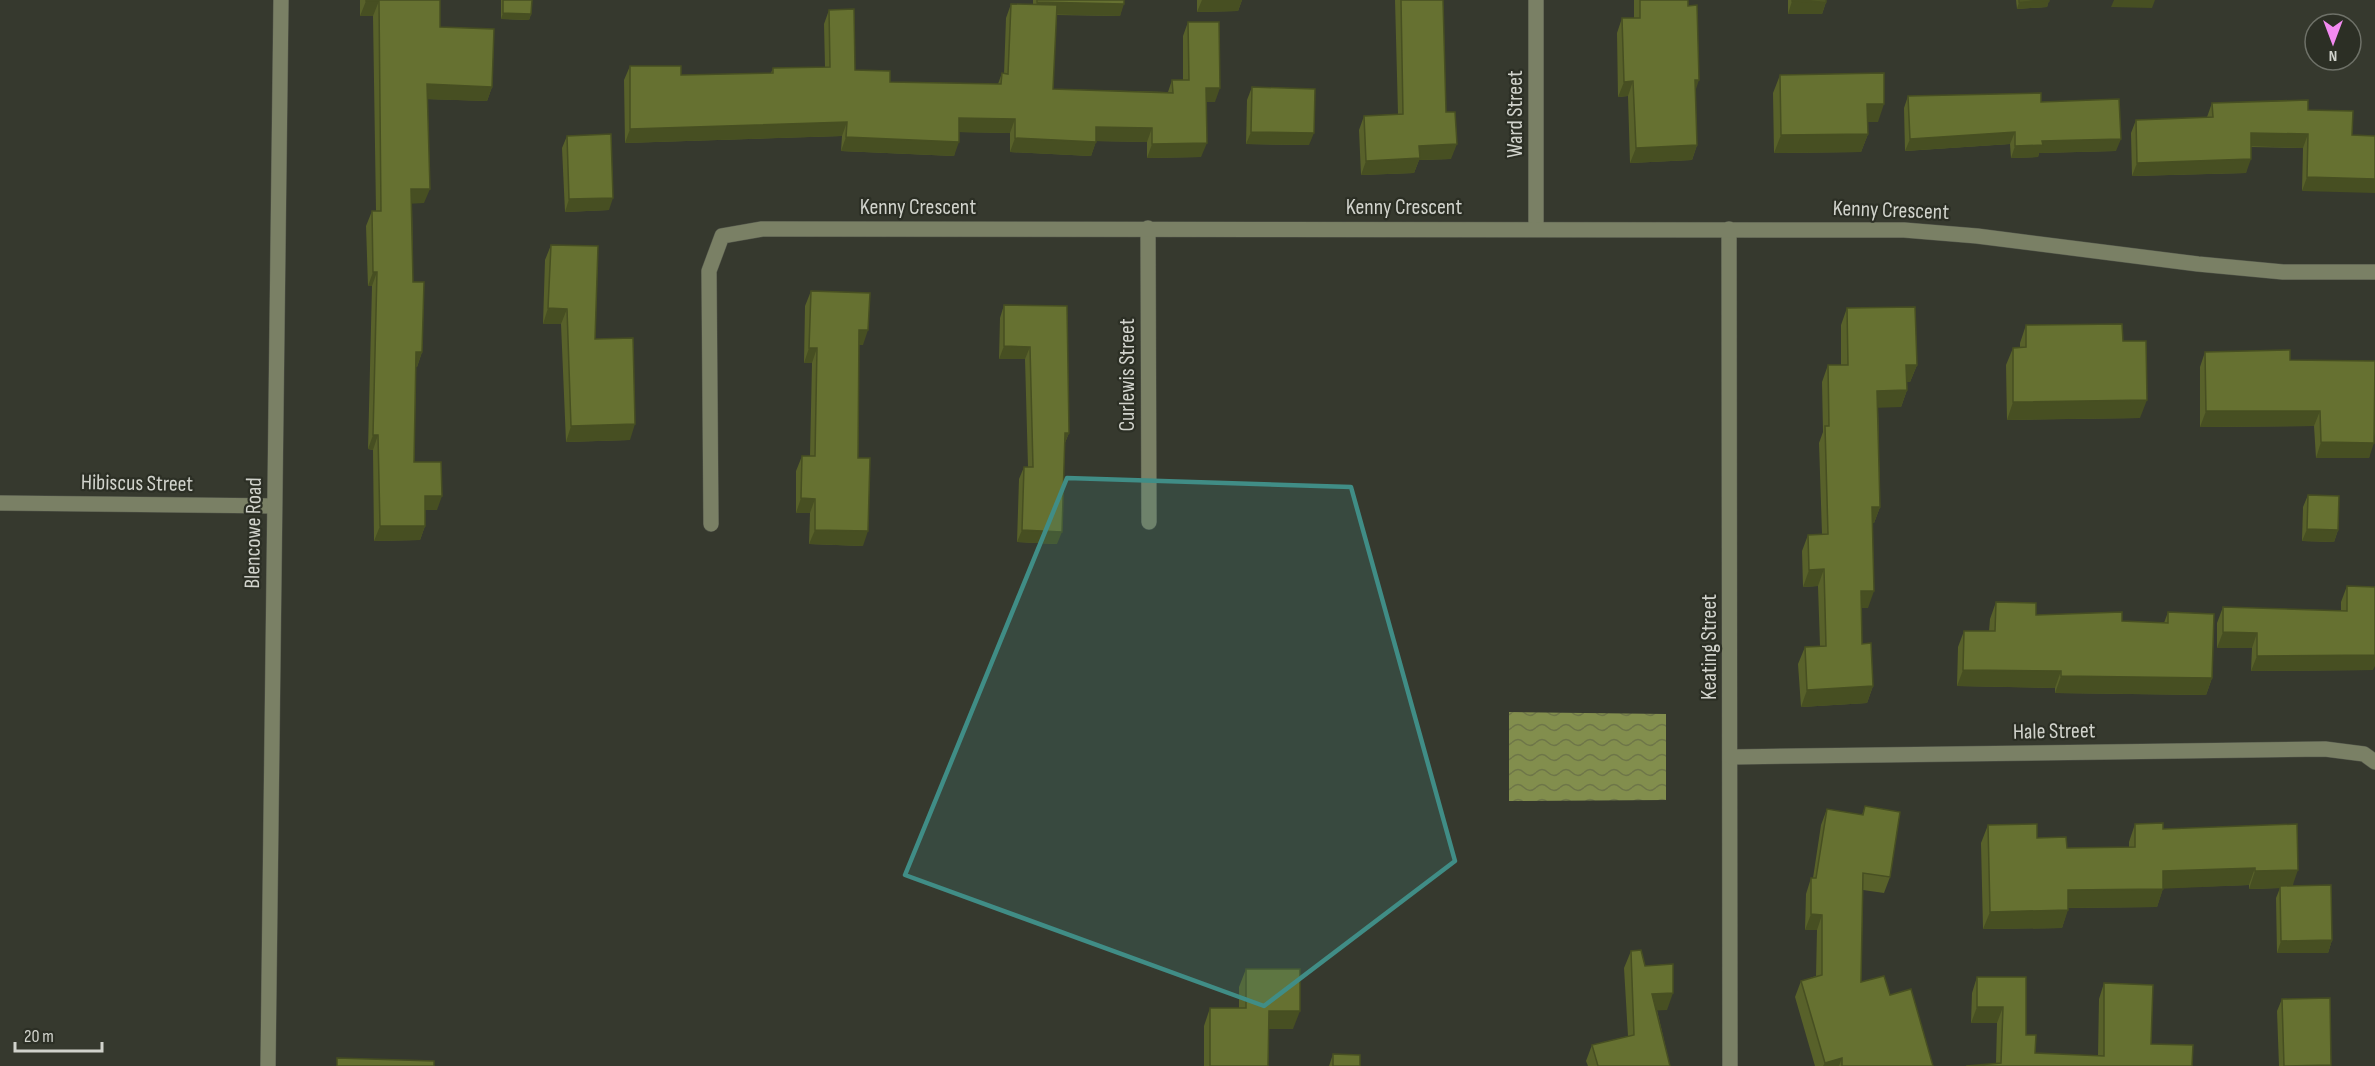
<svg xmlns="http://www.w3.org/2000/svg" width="2375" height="1066" font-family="'Sofia Sans Condensed',sans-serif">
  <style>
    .water { fill: url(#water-waves) }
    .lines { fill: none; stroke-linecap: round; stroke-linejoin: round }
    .minor-casing { stroke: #52554a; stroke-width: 16 }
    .minor { stroke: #7a8065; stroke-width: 15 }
    .wall { fill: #58612a }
    .shaded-wall { fill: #474f22 }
    .building { fill: #667131; stroke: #474f22; stroke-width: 1.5 }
    .marked { fill: #408d86; fill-opacity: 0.2; stroke: #408d86; stroke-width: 4.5; stroke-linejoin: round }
    .labels { text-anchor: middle; stroke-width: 4.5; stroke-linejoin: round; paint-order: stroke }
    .street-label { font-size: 22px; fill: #d1d3cc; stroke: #2c2f25 }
  </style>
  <defs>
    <pattern id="water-waves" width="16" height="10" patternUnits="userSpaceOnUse" patternTransform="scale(1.5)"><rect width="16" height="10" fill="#828e4d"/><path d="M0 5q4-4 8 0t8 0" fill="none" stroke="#6e7648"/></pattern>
  </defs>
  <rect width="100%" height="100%" fill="#36392e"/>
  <polygon class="water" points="1509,712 1666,714 1666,800 1509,801"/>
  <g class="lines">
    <defs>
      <g id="minor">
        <polyline points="1148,228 1149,522"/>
        <polyline points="1536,229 1536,0"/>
        <polyline points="1729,229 1730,1066"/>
        <polyline points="0,503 274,506"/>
        <polyline points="711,524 709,271 722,236 762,229 1904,230 1977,236 2198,264 2283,272 2375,272"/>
        <polyline points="1731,757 2325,749 2364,754 2375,762"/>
        <polyline points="268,1066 281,0"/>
      </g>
    </defs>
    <use href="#minor" class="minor-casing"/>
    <use href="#minor" class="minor"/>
  </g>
  <g class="wall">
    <polygon points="360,0 440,0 440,27 492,87 487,101 427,99 424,203 412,203 413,282 422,352 417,367 416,367 414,462 437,510 425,510 425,526 420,540 374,541 373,450 368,449 372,286 368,286 366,226 372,211 376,211 373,16 360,16"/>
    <polygon points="501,0 532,0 531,14 529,20 501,19"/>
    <polygon points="1033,0 1124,0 1120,16 1056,15 1053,89 1168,92 1172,80 1183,80 1183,36 1188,22 1215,102 1206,102 1201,157 1147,158 1147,142 1096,141 1091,156 1010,152 1010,133 959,132 954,156 841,151 842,136 625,143 624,80 630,66 681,75 771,73 773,68 825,67 824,24 829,10 855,70 890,82 998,84 1002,73 1004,74 1006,18 1011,4 1033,4"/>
    <polygon points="1197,0 1242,0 1238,11 1197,12"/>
    <polygon points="1395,0 1443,0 1446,112 1451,159 1419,160 1414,173 1361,175 1359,130 1364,116 1398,114"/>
    <polygon points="1634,0 1688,0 1695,90 1697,145 1692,160 1630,163 1628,96 1618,97 1617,33 1622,18 1634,18"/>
    <polygon points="1788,0 1826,0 1826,2 1822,14 1788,14"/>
    <polygon points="2016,0 2049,0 2047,7 2017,9"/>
    <polygon points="1780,75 1878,122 1867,122 1868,134 1861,152 1774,153 1773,93"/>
    <polygon points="1252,87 1309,145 1246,144 1247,100"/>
    <polygon points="1908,96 2041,102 2116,151 2039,153 2038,157 2011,158 2010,144 1905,151 1904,108"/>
    <polygon points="2212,103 2308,110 2353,111 2302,191 2303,148 2251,147 2246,173 2132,176 2131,133 2136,120 2207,117"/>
    <polygon points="567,136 609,210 565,212 562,148"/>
    <polygon points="551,245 595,339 630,440 566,442 561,324 543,324 545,260"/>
    <polygon points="811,291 863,345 859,345 858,458 863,546 809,544 810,513 796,513 796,471 802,456 810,456 812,363 804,363 805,306"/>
    <polygon points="1004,305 1067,306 1069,433 1064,445 1057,544 1017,542 1019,479 1024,467 1028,467 1025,359 999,359 1000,318"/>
    <polygon points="1847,308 1917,365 1910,382 1907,382 1907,390 1901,407 1878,407 1880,507 1874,523 1872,523 1868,608 1861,608 1862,644 1873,686 1867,703 1801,707 1798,664 1805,647 1820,646 1818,586 1803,587 1802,551 1808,535 1822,534 1819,443 1823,432 1822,382 1828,365 1841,365 1841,325"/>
    <polygon points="2026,325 2123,341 2140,418 2007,420 2006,365 2013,348 2020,347 2020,343"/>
    <polygon points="2205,352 2290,360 2375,361 2375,432 2369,458 2316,458 2314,426 2200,427 2200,367"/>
    <polygon points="2308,495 2338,530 2334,542 2302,541 2303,507"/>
    <polygon points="2347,586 2373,670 2251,671 2252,648 2217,648 2217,623 2223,607 2341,611 2341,602"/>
    <polygon points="1996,602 2036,615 2122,621 2164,623 2168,612 2212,678 2206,695 2055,693 2055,688 1957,686 1958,647 1964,631 1989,631 1990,619"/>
    <polygon points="1865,806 1890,877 1884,893 1863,890 1861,982 1890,995 1933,1066 1815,1066 1795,997 1801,981 1816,976 1817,930 1805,930 1806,894 1811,878 1813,878 1821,825 1827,809 1862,815"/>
    <polygon points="2135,824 2163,829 2297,824 2293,886 2332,940 2328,953 2277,953 2276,898 2280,888 2249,889 2249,885 2163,888 2157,907 2068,908 2062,928 1983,929 1981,843 1988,825 2037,838 2067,848 2129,847 2129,842"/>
    <polygon points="1631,951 1645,966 1667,1010 1657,1010 1670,1066 1588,1066 1586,1061 1592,1045 1628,1036 1624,968"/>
    <polygon points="1246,969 1293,1029 1269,1029 1268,1066 1204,1066 1204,1026 1210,1008 1239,1008 1239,987"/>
    <polygon points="1977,977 2026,1035 2035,1053 2098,1056 2099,999 2104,983 2151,1044 2192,1066 1996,1063 1997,1023 1971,1023 1972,993"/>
    <polygon points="2282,999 2331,1065 2331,1066 2279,1066 2277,1011"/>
    <polygon points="1333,1054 1360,1066 1329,1066"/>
  </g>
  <g class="shaded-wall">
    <polygon points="1202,0 1242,0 1238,11 1197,12"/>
    <polygon points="2114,0 2155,0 2152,8 2111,7"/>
    <polygon points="366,1 379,1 373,16 360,16"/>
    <polygon points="1792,1 1826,2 1822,14 1788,14"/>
    <polygon points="2049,1 2047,7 2017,9 2019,2"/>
    <polygon points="1037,2 1124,4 1120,16 1033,14"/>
    <polygon points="503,13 531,14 529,20 501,19"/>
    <polygon points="1695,80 1699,80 1694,95"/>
    <polygon points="1633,81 1628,96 1618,97 1624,82"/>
    <polygon points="427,84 492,87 487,101 422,99"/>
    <polygon points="1206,88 1220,88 1215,102 1201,102"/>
    <polygon points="1867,104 1884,104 1878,122 1861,122"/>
    <polygon points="959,118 1015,119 1010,133 954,132"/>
    <polygon points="847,122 842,136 625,143 630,129"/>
    <polygon points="1096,127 1152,128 1147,142 1091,141"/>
    <polygon points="1251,132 1314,133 1309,145 1246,144"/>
    <polygon points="2015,132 2010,144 1905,151 1910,139"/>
    <polygon points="2251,133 2308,134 2303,148 2246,146"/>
    <polygon points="1868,134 1861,152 1774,153 1781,135"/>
    <polygon points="846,137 959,142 954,156 841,151"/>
    <polygon points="1015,138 1096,142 1091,156 1010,152"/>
    <polygon points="2121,139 2116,151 2039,153 2038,157 2011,158 2015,146 2042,141"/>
    <polygon points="1207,143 1201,157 1147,158 1152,144"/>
    <polygon points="1457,144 1451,159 1419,160 1414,173 1361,175 1366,161 1419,146"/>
    <polygon points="1697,145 1692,160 1630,163 1636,148"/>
    <polygon points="2251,159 2246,173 2132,176 2137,163"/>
    <polygon points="2307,177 2375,179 2375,193 2302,191"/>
    <polygon points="411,189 430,189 424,203 406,204"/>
    <polygon points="613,198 609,210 565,212 569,199"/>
    <polygon points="373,272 377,272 372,286 368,286"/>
    <polygon points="548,308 567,309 561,324 543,324"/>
    <polygon points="859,330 868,330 863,345 854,345"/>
    <polygon points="1004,346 1030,347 1025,359 999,359"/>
    <polygon points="809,348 817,348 812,363 804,363"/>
    <polygon points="416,352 422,352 417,367 410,367"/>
    <polygon points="1906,365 1917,365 1910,382 1900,382"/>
    <polygon points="1907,390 1901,407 1871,408 1877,391"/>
    <polygon points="2147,400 2140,418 2007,420 2013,402"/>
    <polygon points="2206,411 2320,411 2314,426 2200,427"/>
    <polygon points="635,424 630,440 566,442 571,426"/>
    <polygon points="1065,433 1069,433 1064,445"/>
    <polygon points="373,435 378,435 373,450 368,449"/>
    <polygon points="2321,442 2374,443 2369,458 2316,458"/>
    <polygon points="425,496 442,496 437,510 420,510"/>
    <polygon points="801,498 815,499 810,513 796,513"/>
    <polygon points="1872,507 1880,507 1874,523 1866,524"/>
    <polygon points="380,526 425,526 420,540 374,541"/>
    <polygon points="2307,529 2338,530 2334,542 2302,541"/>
    <polygon points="815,530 868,531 863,546 809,544"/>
    <polygon points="1022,530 1062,532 1057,544 1017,542"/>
    <polygon points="1824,569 1818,586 1803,587 1809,570"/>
    <polygon points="1861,591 1874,591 1868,608 1855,608"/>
    <polygon points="2223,632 2257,633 2252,648 2217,648"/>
    <polygon points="2375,655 2375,666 2373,670 2251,671 2257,656"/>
    <polygon points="1963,670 2061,671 2055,688 1957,686"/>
    <polygon points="2061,676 2212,678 2206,695 2055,693"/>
    <polygon points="1873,686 1867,703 1801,707 1807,690"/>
    <polygon points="2255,868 2249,885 2156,889 2163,871"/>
    <polygon points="2298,870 2292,887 2280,886 2280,888 2249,889 2255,871"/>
    <polygon points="2163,889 2157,907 2061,908 2068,890"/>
    <polygon points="2068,910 2062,928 1983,929 1990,912"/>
    <polygon points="1811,914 1822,915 1817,930 1805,930"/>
    <polygon points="2332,940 2328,953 2277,953 2281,941"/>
    <polygon points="1673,993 1667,1010 1646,1011 1652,994"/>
    <polygon points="1977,1007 2003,1007 1997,1023 1971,1023"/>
    <polygon points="1269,1011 1300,1011 1293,1029 1262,1029"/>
    <polygon points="1842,1058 1839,1066 1823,1066 1825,1063"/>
    <polygon points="2306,1065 2331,1065 2331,1066 2305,1066"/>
  </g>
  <g class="building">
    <polygon points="366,0 440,0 440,27 494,29 492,87 427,84 430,189 411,189 413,282 424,282 422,352 416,352 414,462 441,462 442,496 425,496 425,526 380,526 378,435 373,435 377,272 373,272 372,211 381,211 379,1 366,1"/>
    <polygon points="503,0 532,0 531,14 503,13"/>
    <polygon points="1037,0 1124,0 1124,4 1037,2"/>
    <polygon points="1401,0 1443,0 1446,112 1455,112 1457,144 1419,146 1420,158 1366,161 1364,116 1403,114"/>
    <polygon points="1640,0 1688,0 1688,6 1697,5 1699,80 1695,80 1697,145 1636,148 1633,81 1624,82 1622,18 1640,18"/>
    <polygon points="1792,0 1826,0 1826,2 1792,1"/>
    <polygon points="2019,0 2049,0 2049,1 2019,2"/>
    <polygon points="1011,4 1057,5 1053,89 1173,93 1172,80 1189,80 1188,22 1219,22 1220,88 1206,88 1207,143 1152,144 1152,128 1096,127 1096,142 1015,138 1015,119 959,118 959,142 846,137 847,122 630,129 630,66 681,66 681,75 773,73 773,68 830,67 829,10 854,9 855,70 890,71 890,82 1001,84 1002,73 1008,74"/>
    <polygon points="1884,73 1884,104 1867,104 1868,134 1781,135 1780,75"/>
    <polygon points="1252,87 1315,89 1314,133 1251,132"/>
    <polygon points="2041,93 2041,102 2119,99 2121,139 2042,141 2043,145 2015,146 2015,132 1910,139 1908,96"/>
    <polygon points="2308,100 2308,110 2353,111 2352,135 2375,136 2375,179 2307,177 2308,134 2251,133 2251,159 2137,163 2136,120 2213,117 2212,103"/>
    <polygon points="611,134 613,198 569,199 567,136"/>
    <polygon points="551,245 598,246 595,339 633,338 635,424 571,426 567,309 548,308"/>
    <polygon points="811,291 870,293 868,330 859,330 858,458 870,458 868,531 815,530 815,499 801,498 802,456 815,456 817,348 809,348"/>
    <polygon points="1004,305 1067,306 1069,433 1065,433 1062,532 1022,530 1024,467 1033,467 1030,347 1004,346"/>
    <polygon points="1915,307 1917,365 1906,365 1907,390 1877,391 1880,507 1872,507 1874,591 1861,591 1862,644 1871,643 1873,686 1807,690 1805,647 1826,646 1824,569 1809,570 1808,535 1828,534 1825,426 1829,426 1828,365 1848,365 1847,308"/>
    <polygon points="2122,324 2123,341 2146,341 2147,400 2013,402 2013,348 2026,347 2026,325"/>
    <polygon points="2290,350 2290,360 2375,361 2374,443 2321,442 2320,411 2206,411 2205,352"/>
    <polygon points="2308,495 2339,496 2338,530 2307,529"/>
    <polygon points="2347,586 2375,587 2375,655 2257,656 2257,633 2223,632 2223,607 2347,611"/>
    <polygon points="1996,602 2036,603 2036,615 2122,612 2122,621 2168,623 2168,612 2214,614 2212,678 2061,676 2061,671 1963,670 1964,631 1995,631"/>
    <polygon points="1865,806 1900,812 1890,877 1863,873 1861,982 1884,976 1890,995 1911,989 1933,1066 1842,1066 1842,1058 1825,1063 1801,981 1822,975 1822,915 1811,914 1811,878 1816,878 1827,809 1863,815"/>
    <polygon points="2163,823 2163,829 2297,824 2298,870 2255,871 2255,868 2163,871 2163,889 2068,890 2068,910 1990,912 1988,825 2037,824 2037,838 2066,837 2067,848 2135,847 2135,824"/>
    <polygon points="2331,885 2332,940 2281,941 2280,886"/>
    <polygon points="1641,950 1645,966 1673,964 1673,993 1652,994 1670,1066 1598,1066 1592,1045 1634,1035 1631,951"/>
    <polygon points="1246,969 1300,969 1300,1011 1269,1011 1268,1066 1210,1066 1210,1008 1246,1008"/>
    <polygon points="1977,977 2026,977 2026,1035 2036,1035 2035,1053 2104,1056 2104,983 2153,985 2151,1044 2193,1045 2192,1066 1966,1066 2001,1063 2003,1007 1977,1007"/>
    <polygon points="2330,998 2331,1065 2284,1066 2282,999"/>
    <polygon points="1333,1054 1360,1055 1360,1066 1333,1066"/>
    <polygon points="337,1058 434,1061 434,1066 337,1066"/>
  </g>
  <path class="marked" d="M1067 478 1351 487 1455 861 1264 1006 905 875Z"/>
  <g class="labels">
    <g class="street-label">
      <text transform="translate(1514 114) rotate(-90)" y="8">Ward Street</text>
      <text x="918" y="214">Kenny Crescent</text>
      <text x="1404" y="214">Kenny Crescent</text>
      <text transform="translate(1891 209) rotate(2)" y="8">Kenny Crescent</text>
      <text transform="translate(1126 375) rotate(-90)" y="8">Curlewis Street</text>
      <text transform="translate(137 482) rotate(1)" y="8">Hibiscus Street</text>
      <text transform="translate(252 533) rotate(-89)" y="8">Blencowe Road</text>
      <text transform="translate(1708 647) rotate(-90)" y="8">Keating Street</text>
      <text transform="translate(2054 730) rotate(-1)" y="8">Hale Street</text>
    </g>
  </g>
  <g transform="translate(2333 42) rotate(180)"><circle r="28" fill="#2c2f25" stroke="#6e7168" stroke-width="1.5"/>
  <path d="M0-4.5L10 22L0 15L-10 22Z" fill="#f38af1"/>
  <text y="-9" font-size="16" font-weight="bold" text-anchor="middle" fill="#d1d3cc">N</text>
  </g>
  <path d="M15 1042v9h87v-9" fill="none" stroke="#d1d3cc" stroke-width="3"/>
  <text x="24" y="1042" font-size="18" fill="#d1d3cc" stroke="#2c2f25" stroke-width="4.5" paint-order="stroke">20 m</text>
</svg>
